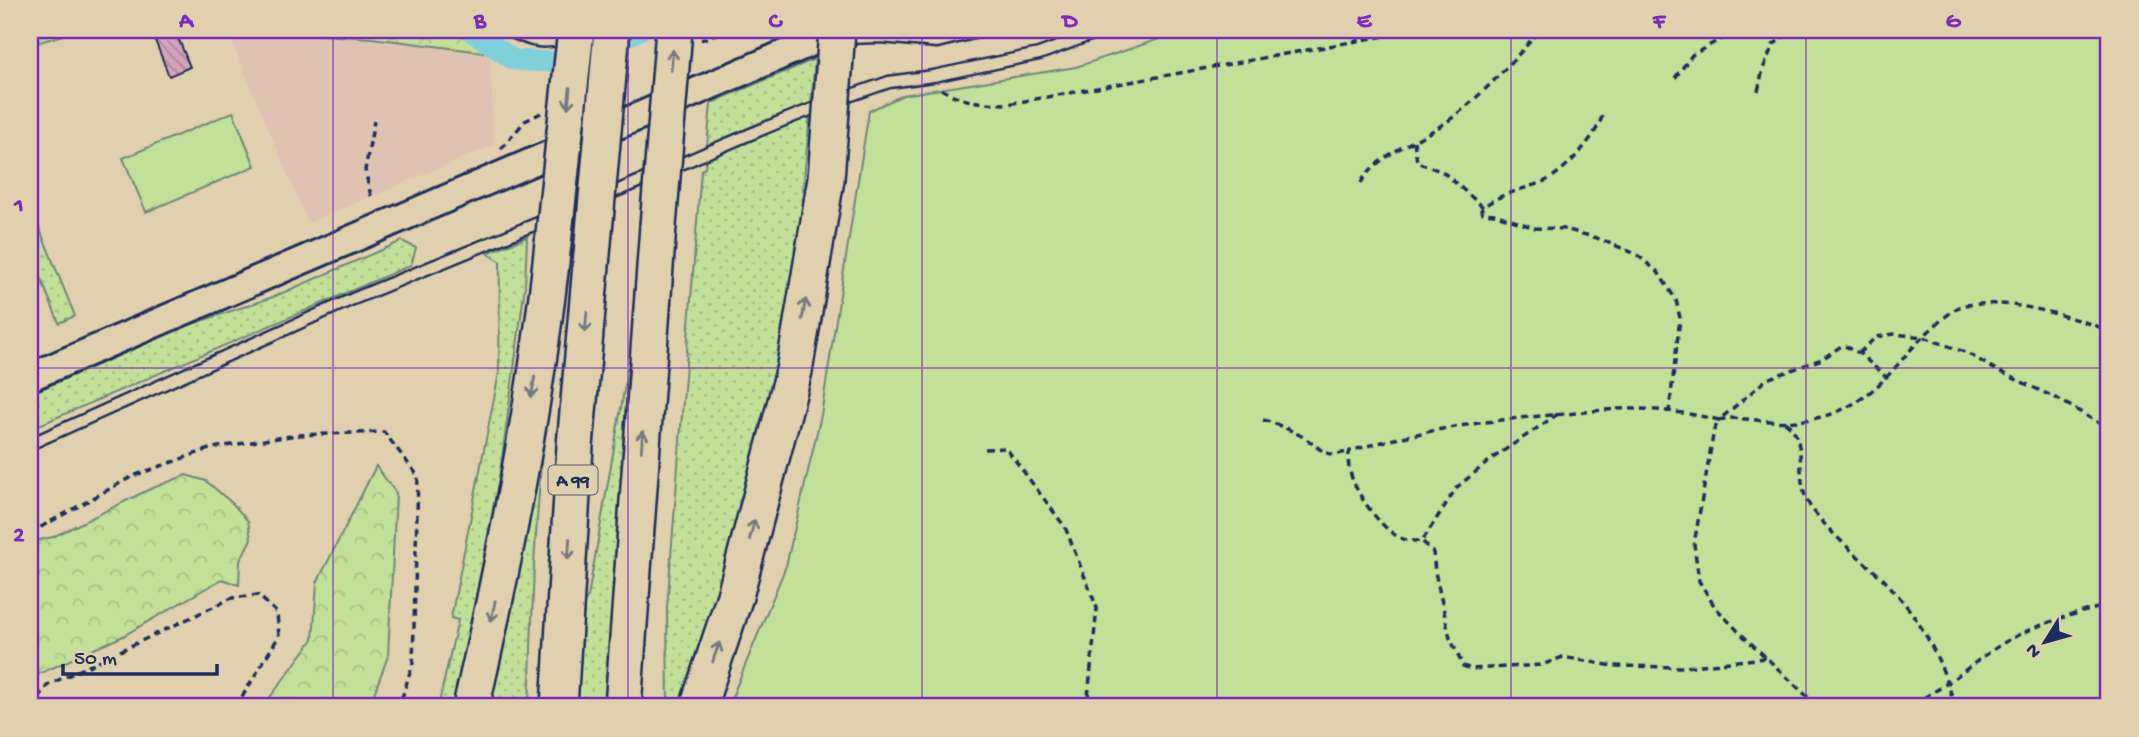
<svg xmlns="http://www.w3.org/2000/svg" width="2139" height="737" font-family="'Gochi Hand',sans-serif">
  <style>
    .built { fill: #dec2b2 }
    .grass { fill: url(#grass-dots); stroke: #6e887b; stroke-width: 2 }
    .forest { fill: url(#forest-crowns); stroke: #6e887b; stroke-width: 2 }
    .park { fill: #c2e098; stroke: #6e887b; stroke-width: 2 }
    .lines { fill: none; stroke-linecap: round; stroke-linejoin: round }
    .canal { stroke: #80d0da; stroke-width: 21 }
    .building { fill: url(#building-back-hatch); stroke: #1b2f5e; stroke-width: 2 }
    .service-casing { stroke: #1b2f5e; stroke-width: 15 }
    .secondary-casing { stroke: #1b2f5e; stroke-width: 32 }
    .motorway-casing { stroke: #1b2f5e; stroke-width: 40 }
    .path { stroke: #1b2f5e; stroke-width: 3.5; stroke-dasharray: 7 5; stroke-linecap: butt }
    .service { stroke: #e1d0ad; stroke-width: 10 }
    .secondary { stroke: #e1d0ad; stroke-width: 26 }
    .motorway { stroke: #e1d0ad; stroke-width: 35 }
    .motorway-bridge-casing { stroke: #1b2f5e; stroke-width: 40; stroke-linecap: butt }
    .motorway-bridge { stroke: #e1d0ad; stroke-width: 35 }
    .oneway { stroke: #747782 }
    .grid { fill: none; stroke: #7b2cbf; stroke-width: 2; stroke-opacity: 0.55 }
    .labels { text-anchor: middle; stroke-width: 5; stroke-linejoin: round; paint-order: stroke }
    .shield { fill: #e1d0ad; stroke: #565f76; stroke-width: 2 }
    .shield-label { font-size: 18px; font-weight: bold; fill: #1b2f5e }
    .neatline { fill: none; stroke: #7b2cbf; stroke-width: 2.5 }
    .grid-label { font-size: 23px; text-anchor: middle; font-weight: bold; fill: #7b2cbf }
  </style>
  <defs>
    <pattern id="grass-dots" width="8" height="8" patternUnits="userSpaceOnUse" patternTransform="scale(1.75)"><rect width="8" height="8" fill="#c2e098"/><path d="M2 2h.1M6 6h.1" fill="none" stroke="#a6c085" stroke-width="1.8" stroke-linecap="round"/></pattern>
    <pattern id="forest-crowns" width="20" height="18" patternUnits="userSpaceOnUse" patternTransform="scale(1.75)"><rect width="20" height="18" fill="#c2e098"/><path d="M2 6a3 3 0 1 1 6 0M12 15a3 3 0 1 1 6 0" fill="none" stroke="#a6c085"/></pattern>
    <pattern id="building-back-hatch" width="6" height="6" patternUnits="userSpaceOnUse" patternTransform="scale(1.75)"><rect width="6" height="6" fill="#d6a3bd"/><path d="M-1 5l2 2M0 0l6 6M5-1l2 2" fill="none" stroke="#ad859d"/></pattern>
  </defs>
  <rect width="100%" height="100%" fill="#e1d0ad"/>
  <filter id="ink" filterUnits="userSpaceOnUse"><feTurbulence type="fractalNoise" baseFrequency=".0143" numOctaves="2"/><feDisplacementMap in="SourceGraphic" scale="14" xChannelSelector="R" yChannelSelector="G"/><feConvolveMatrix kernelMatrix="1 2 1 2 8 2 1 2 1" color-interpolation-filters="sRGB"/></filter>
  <g filter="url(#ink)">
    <polygon class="built" points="227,30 372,38 490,53 494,145 308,223"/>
    <g class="grass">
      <polygon points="815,59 803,190 812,190 771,420 698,661 680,707 668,707 667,608 701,170 705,168 711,103"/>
      <polygon points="30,205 75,316 59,323 30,252"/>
      <polygon points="527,237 525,286 500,473 457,694 453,707 438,707 458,620 451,618 499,373 500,261 487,253"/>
      <polygon points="402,241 416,248 411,265 30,429 30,394 184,327 273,297"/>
      <polygon points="629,362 605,707 577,707 582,606 588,597"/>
      <path d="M535 448 542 449 534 563 529 707H490C508 621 528 535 535 448Z"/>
    </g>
    <g class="forest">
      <polygon points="30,30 80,30 30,45"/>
      <polygon points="238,30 489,30 490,53 372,38"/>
      <polygon points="376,466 396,493 388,656 369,707 263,707 313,639 317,583"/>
      <polygon points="186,475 206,481 233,504 248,521 251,539 240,561 239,585 222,579 123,636 30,678 30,542 53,537 148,490"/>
    </g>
    <g class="park">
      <polygon points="1186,30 2109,30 2109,707 728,707 786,566 821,415 869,111 903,95 1076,67"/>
      <polygon points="233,112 255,166 146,212 123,158"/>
    </g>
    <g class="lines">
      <polyline class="canal" points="470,30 514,60 569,63 640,30"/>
    </g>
    <polygon class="building" points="151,30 175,30 190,67 169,76"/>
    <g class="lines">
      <defs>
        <g id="service">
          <path d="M508 30C534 43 541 44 570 38"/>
          <polyline points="844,38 881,37 937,42 986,30"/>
          <polyline points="840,99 889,82 933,76 1039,54 1103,30"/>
          <path d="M669 169C721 147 773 123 826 104"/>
          <polyline points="604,196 655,175"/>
          <polyline points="30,444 353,299 548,219"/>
        </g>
        <polyline id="secondary" points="30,377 840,30"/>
        <g id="motorway">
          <path d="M471 707C504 564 533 418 550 271"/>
          <polyline points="559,707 575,446 592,254"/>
          <polyline points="623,707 658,226"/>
          <polyline points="698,707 735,596 794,371 826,179"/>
        </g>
      </defs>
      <use href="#service" class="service-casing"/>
      <use href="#secondary" class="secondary-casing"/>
      <use href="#motorway" class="motorway-casing"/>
      <g class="path">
        <polyline points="701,40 725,30"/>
        <polyline points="1675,78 1692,55 1737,30"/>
        <path d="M941 89C965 103 981 103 1008 104L1418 30"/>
        <polyline points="1758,91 1763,69 1773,45 1792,30"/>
        <path d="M1602 116C1597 136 1565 172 1545 181 1526 189 1493 195 1481 210L1483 213 1494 214 1535 228 1565 229 1597 238 1636 254 1658 272 1676 300 1680 318 1669 412"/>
        <polyline points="1414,141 1417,162 1443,172 1483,207"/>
        <polyline points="501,149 525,121 541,113"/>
        <path d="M1361 183C1375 155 1423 139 1448 121 1483 95 1512 62 1540 30"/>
        <polyline points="371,196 365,170 374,121"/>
        <polyline points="1859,353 1876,337 1894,334 1924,337 1967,353 1996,370 2058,399 2109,429"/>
        <path d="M2109 357C2105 381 2097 408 2109 430"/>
        <path d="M1558 414 1493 458 1457 487 1422 541C1414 541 1407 541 1400 538 1378 527 1340 476 1350 451 1420 430 1493 419 1566 414 1588 412 1612 408 1635 409 1662 409 1693 414 1719 420L1767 379 1822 359 1843 345 1859 353 1887 378"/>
        <path d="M1263 420C1276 423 1293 431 1305 438 1324 451 1325 459 1350 451"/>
        <path d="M1785 422C1810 438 1793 481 1810 506 1830 534 1857 555 1882 578 1919 615 1941 657 1955 707"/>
        <polyline points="985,449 1006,448 1065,527 1097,608 1087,707"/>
        <polyline points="30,533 133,476 212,448 297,435 384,432 418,476 413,663 399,707"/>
        <polyline points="1423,542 1433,552 1435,572 1450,638 1463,666 1471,669 1542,665 1563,657 1613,666 1684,667 1765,658"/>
        <polyline points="30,707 48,685 232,598 258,595 277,613 279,636 236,707"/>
        <path d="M1815 707 1810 699 1738 631 1715 607 1699 581 1694 544 1714 430 1719 420 1730 418C1754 419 1781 424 1805 420 1851 414 1878 389 1906 355 1916 343 1948 311 1962 306 1966 304 1974 305 1978 304 2022 301 2068 317 2109 330"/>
        <path d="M1902 707C1936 696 1963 670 1993 650 2027 626 2070 615 2109 605"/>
      </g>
      <use href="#service" class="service"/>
      <use href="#secondary" class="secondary"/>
      <use href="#motorway" class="motorway"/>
      <defs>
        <g id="motorway-bridge">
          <polyline points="826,179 837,30"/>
          <polyline points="658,226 674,30"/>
          <polyline points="592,254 612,30"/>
          <polyline points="550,271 576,30"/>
        </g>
      </defs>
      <use href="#motorway-bridge" class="motorway-bridge-casing"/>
      <use href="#motorway-bridge" class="motorway-bridge"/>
    </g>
    <defs><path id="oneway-shaft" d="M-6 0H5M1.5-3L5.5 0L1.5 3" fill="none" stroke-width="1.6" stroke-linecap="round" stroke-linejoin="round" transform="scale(1.75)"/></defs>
    <g class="oneway">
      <use href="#oneway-shaft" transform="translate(672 60) rotate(-85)"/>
      <use href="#oneway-shaft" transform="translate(569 98) rotate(96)"/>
      <use href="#oneway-shaft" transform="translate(804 309) rotate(-80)"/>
      <use href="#oneway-shaft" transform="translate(586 322) rotate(95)"/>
      <use href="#oneway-shaft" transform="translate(533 387) rotate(99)"/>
      <use href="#oneway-shaft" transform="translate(642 441) rotate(-86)"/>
      <use href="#oneway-shaft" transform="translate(752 530) rotate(-75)"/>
      <use href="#oneway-shaft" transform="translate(569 549) rotate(94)"/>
      <use href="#oneway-shaft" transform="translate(493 611) rotate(102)"/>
      <use href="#oneway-shaft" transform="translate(716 652) rotate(-71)"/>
    </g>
  </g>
  <path class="grid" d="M333 30V707M628 30V707M922 30V707M1217 30V707M1511 30V707M1806 30V707M30 368H2109"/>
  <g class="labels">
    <rect class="shield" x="548.5" y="465.5" width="49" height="29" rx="5"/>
    <g class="shield-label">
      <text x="573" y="486">A 99</text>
    </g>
  </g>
  <rect width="2139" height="737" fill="none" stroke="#e1d0ad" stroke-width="77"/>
  <g transform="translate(2045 642) rotate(233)" stroke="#e1d0ad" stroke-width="5" paint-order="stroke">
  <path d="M0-5L12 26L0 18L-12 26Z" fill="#1b2f5e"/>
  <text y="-10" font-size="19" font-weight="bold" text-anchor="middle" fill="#1b2f5e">N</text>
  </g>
  <path d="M63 664v10h154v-10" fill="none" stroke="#1b2f5e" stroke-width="3.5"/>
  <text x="74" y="664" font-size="21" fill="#1b2f5e" stroke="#e1d0ad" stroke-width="5" paint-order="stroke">50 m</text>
  <rect x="38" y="38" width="2062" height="660" class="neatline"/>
  <g class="grid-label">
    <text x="186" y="27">A</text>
    <text x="480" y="27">B</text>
    <text x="775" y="27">C</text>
    <text x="1070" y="27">D</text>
    <text x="1364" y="27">E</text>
    <text x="1659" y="27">F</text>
    <text x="1953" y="27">G</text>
    <text x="19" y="211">1</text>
    <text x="19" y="541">2</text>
  </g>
</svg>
